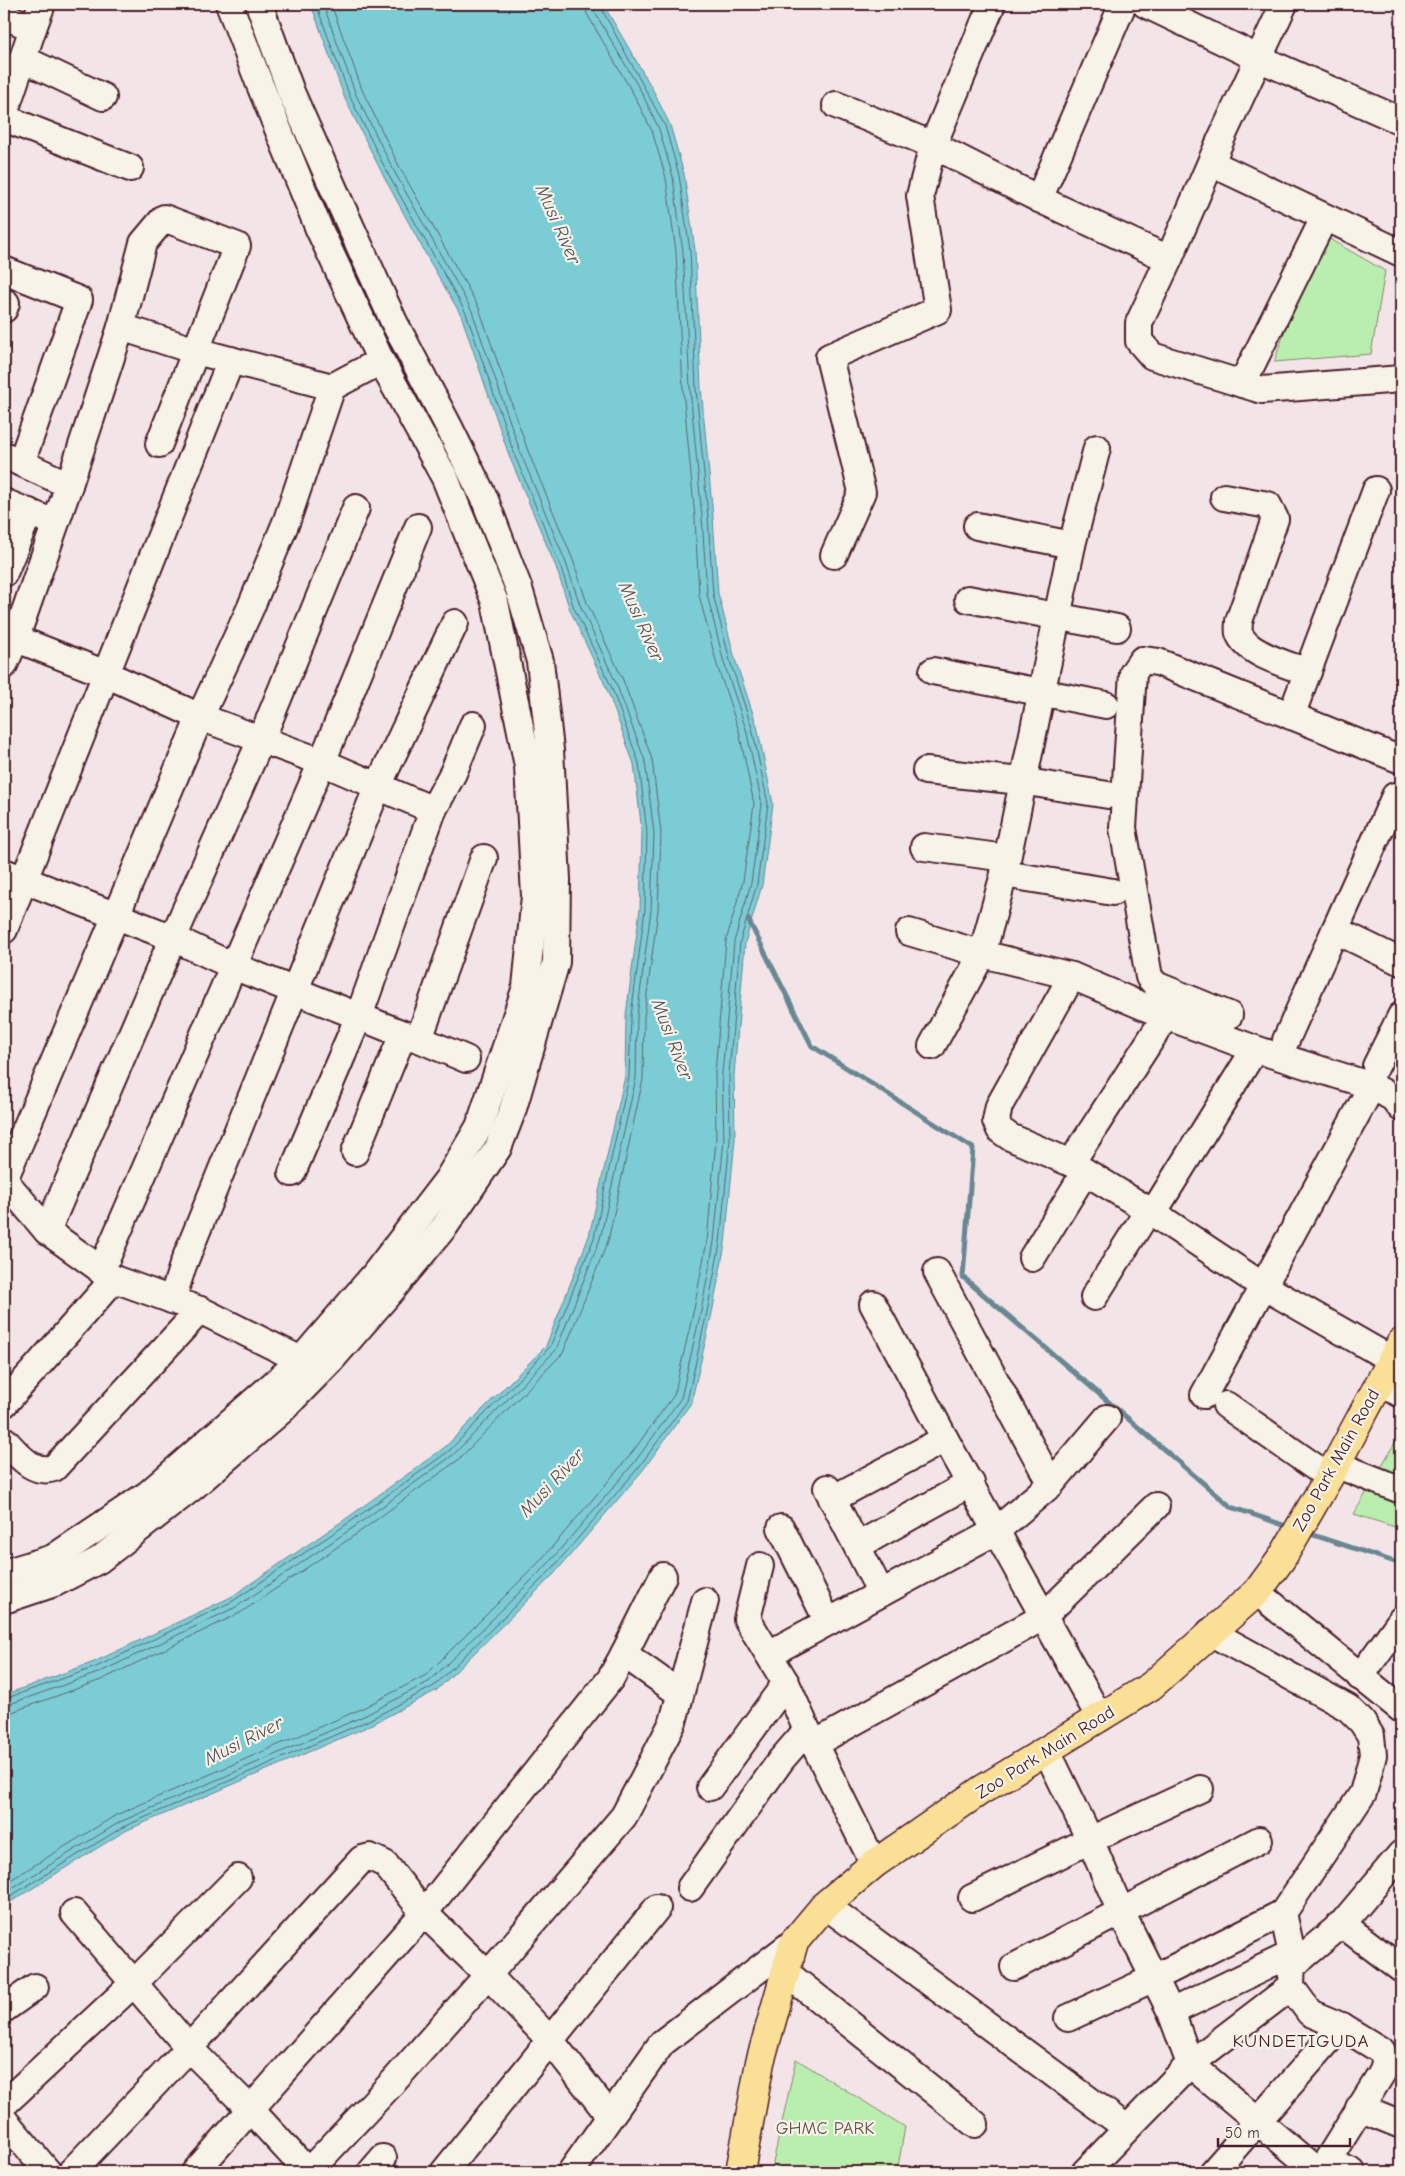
<svg xmlns="http://www.w3.org/2000/svg" width="1405" height="2176" font-family="'Comic Neue',sans-serif">
  <style>
    .green { fill: #baeeae; stroke: #82866c }
    .water { fill: #7cccd6; stroke: #688792 }
    .lines { fill: none; stroke-linecap: round; stroke-linejoin: round }
    .shore { stroke: #5e646f; stroke-width: 1 }
    .stream { stroke: #688792; stroke-width: 5 }
    .minor-casing { stroke: #4a1f2b; stroke-width: 30 }
    .major-casing { stroke: #4a1f2b; stroke-width: 31 }
    .minor { stroke: #f7f3e8; stroke-width: 26 }
    .major { stroke: #fadf96; stroke-width: 28 }
    .labels { text-anchor: middle; stroke-width: 4.5; stroke-linejoin: round; paint-order: stroke }
    .street-label { font-size: 18px; fill: #4a1f2b; stroke: #f7f3e8 }
    .park-label { font-size: 18px; fill: #66534c; stroke: #f7f3e8 }
    .water-label { font-size: 19px; font-style: italic; fill: #59535e; stroke: #f7f3e8 }
    .neighbourhood-label { font-size: 19px; letter-spacing: 1px; fill: #4a1f2b; stroke: #f7f3e8 }
  </style>
  <rect width="100%" height="100%" fill="#f3e4e8"/>
  <filter id="ink" filterUnits="userSpaceOnUse"><feTurbulence type="fractalNoise" baseFrequency=".02" numOctaves="2"/><feDisplacementMap in="SourceGraphic" scale="10" xChannelSelector="R" yChannelSelector="G"/><feConvolveMatrix kernelMatrix="1 2 1 2 8 2 1 2 1" color-interpolation-filters="sRGB"/></filter>
  <g filter="url(#ink)">
    <g class="green">
      <polygon points="1319,233 1385,271 1371,354 1274,362"/>
      <polygon points="1401,1432 1401,1529 1354,1514"/>
      <polygon points="796,2059 905,2127 897,2172 771,2172"/>
    </g>
    <polygon class="water" points="311,4 603,4 652,88 670,125 684,174 695,250 701,388 713,517 718,593 735,659 757,726 773,804 762,885 745,943 734,1075 735,1139 725,1244 712,1313 691,1403 643,1470 554,1574 437,1690 369,1726 125,1831 4,1906 4,1695 94,1662 231,1597 347,1518 445,1447 546,1346 589,1236 625,1076 626,1015 640,909 642,832 634,764 606,687 570,610 556,567 510,458 461,315 430,262 384,177 345,99"/>
    <g class="lines">
      <g class="shore">
        <polyline points="4,1699 96,1667 233,1601 350,1522 449,1451 550,1347 594,1238 629,1077 631,1016 645,909 647,833 639,763 611,686 574,608 560,565 515,456 466,313 388,174 350,97 316,4"/>
        <polyline points="4,1706 98,1673 236,1607 354,1527 453,1455 556,1350 600,1239 636,1078 637,1016 651,910 654,833 645,761 616,683 580,605 566,563 521,454 472,311 394,171 356,95 323,4"/>
        <polyline points="4,1713 12,1712 101,1680 240,1613 358,1533 458,1460 563,1353 608,1241 643,1079 644,1017 658,910 661,833 652,759 623,680 587,603 573,560 528,451 479,308 400,168 363,92 331,4"/>
        <polyline points="4,1884 116,1815 361,1709 426,1675 540,1561 628,1458 674,1395 694,1309 707,1241 716,1139 715,1073 726,941 743,881 754,804 739,731 717,665 699,595 695,518 683,389 676,252 666,178 652,131 635,97 587,14 585,4"/>
        <polyline points="4,1893 120,1822 364,1716 430,1681 546,1566 634,1463 681,1398 701,1311 714,1242 724,1139 722,1074 734,942 751,883 762,804 746,729 724,663 707,594 702,517 690,388 683,252 673,177 659,129 642,93 594,11 593,4"/>
        <polyline points="4,1900 123,1827 367,1721 434,1686 550,1571 639,1467 687,1401 707,1312 720,1243 730,1139 729,1074 740,942 757,884 768,804 752,728 730,661 713,594 708,517 696,388 690,251 679,175 665,126 599,4"/>
      </g>
      <g class="stream">
        <polyline points="748,919 812,1046 973,1148 963,1277 1231,1507 1289,1527"/>
        <polyline points="1307,1533 1401,1564"/>
      </g>
      <defs>
        <g id="minor">
          <polyline points="1145,4 1258,58 1401,121"/>
          <polyline points="4,16 33,28 4,114"/>
          <polyline points="33,28 42,4"/>
          <polyline points="23,59 103,97"/>
          <polyline points="836,105 933,145 1039,199 1169,259 1139,323 1139,341 1152,356 1262,390 1401,379"/>
          <polyline points="4,118 130,168"/>
          <polyline points="1211,163 1401,253"/>
          <polyline points="1039,199 1123,4"/>
          <polyline points="1169,259 1221,139 1284,4"/>
          <polyline points="4,270 79,300 21,463"/>
          <polyline points="4,309 6,303"/>
          <polyline points="121,327 196,351 332,387 381,361"/>
          <polyline points="1242,384 1324,218"/>
          <polyline points="1097,448 1072,545 1004,874 982,954 1072,976 1166,1016 1255,1049 1372,1086 1204,1395"/>
          <polyline points="4,455 69,485"/>
          <path d="M1224 497 1268 505 1275 519 1239 621C1239 625 1238 630 1239 633 1246 654 1289 665 1308 672"/>
          <polyline points="4,502 45,519"/>
          <polyline points="977,526 1072,545"/>
          <polyline points="834,555 862,492 829,357 938,310 920,196 933,145 992,4"/>
          <polyline points="4,573 29,512"/>
          <polyline points="968,599 1117,628"/>
          <polyline points="4,634 106,674 200,717 322,762 433,810 453,773 473,725"/>
          <polyline points="4,665 15,640 69,485 121,327 143,243 164,218 237,246 159,444"/>
          <polyline points="933,671 1106,705"/>
          <polyline points="1291,716 1376,490"/>
          <polyline points="926,771 1021,781 1108,795"/>
          <polyline points="1395,796 1335,930 1401,962"/>
          <polyline points="924,847 1006,858"/>
          <polyline points="4,872 173,938 233,966 403,1034"/>
          <polyline points="1004,874 1113,892"/>
          <polyline points="4,930 231,360"/>
          <polyline points="909,932 982,954 932,1046"/>
          <polyline points="1072,976 999,1106 996,1121 1000,1130 1010,1137 1071,1163 1153,1213 1263,1286 1392,1360"/>
          <polyline points="1229,1015 1156,985 1149,977 1123,828 1133,673 1142,660 1158,662 1401,760"/>
          <polyline points="419,1039 466,1059"/>
          <polyline points="1286,1040 1335,930"/>
          <polyline points="1376,1066 1401,1016"/>
          <polyline points="1372,1086 1393,1098 1401,1108"/>
          <polyline points="355,1152 403,1034 419,1039 484,858"/>
          <polyline points="1071,1163 1166,1016"/>
          <polyline points="292,1173 359,1016 433,810"/>
          <polyline points="4,1180 200,717 250,609 287,520 332,387"/>
          <polyline points="4,1180 47,1231 114,1279 200,1310 301,1360"/>
          <polyline points="1153,1213 1255,1049"/>
          <polyline points="47,1231 173,938 261,740 356,508"/>
          <polyline points="1032,1258 1085,1172"/>
          <polyline points="101,1271 322,762 418,527"/>
          <polyline points="937,1272 1051,1484"/>
          <polyline points="1094,1297 1148,1211"/>
          <polyline points="172,1300 183,1265 378,786 455,623"/>
          <polyline points="873,1304 945,1439 1100,1718"/>
          <polyline points="1380,1382 1401,1394"/>
          <polyline points="4,1404 114,1279"/>
          <polyline points="1226,1405 1329,1477"/>
          <path d="M4 1440C18 1454 32 1475 54 1468L200 1310"/>
          <polyline points="1335,1464 1401,1490"/>
          <polyline points="827,1488 881,1593"/>
          <polyline points="832,1499 945,1439"/>
          <polyline points="781,1528 828,1622"/>
          <polyline points="857,1546 971,1483"/>
          <polyline points="760,1566 747,1619 786,1683 807,1730 874,1864"/>
          <polyline points="4,1573 53,1558 148,1494 301,1360 375,1274 448,1179 479,1127 526,987 535,896 528,766 495,602 445,478 381,361 319,229 260,85 229,4"/>
          <polyline points="663,1576 624,1654 679,1693"/>
          <polyline points="1257,1592 1401,1709"/>
          <polyline points="4,1600 55,1583 99,1560 193,1487 281,1411 332,1359 392,1290 445,1226 498,1148 512,1112 556,962 557,879 550,750 540,661 519,589 485,500 449,427 394,322 340,203 291,92 259,4"/>
          <polyline points="769,1654 996,1531 1051,1484 1107,1418"/>
          <polyline points="1360,1677 1401,1620"/>
          <polyline points="814,1744 1043,1617 1156,1506"/>
          <polyline points="1047,1751 1090,1840 1121,1912 1171,2012 1190,2064 1317,2171"/>
          <polyline points="710,1787 786,1683"/>
          <polyline points="690,1888 781,1760 807,1730"/>
          <polyline points="972,1898 1090,1840 1200,1789"/>
          <polyline points="825,1905 1127,2128"/>
          <polyline points="74,1913 189,2048 251,2110 308,2172"/>
          <polyline points="1283,1913 1292,1954 1291,1987 1310,2013 1341,2026 1382,2051 1386,2062 1382,2073 1327,2161 1317,2172"/>
          <polyline points="1342,1924 1401,1969"/>
          <polyline points="1014,1967 1259,1840"/>
          <polyline points="1291,1967 1342,1924 1401,1854"/>
          <polyline points="785,1972 975,2124"/>
          <polyline points="4,2009 35,1987"/>
          <polyline points="1171,2012 1292,1954"/>
          <polyline points="1068,2018 1154,1978 1283,1913 1363,1793 1373,1755 1371,1736 1362,1722 1348,1708 1210,1632"/>
          <polyline points="4,2104 134,1983 238,1878"/>
          <polyline points="1359,2108 1401,2125"/>
          <polyline points="4,2120 48,2172"/>
          <polyline points="1327,2161 1352,2172"/>
          <polyline points="71,2172 189,2048 362,1859 370,1857 385,1864 424,1913 488,1975 551,2041 609,2115"/>
          <polyline points="195,2172 424,1913 611,1678 624,1654"/>
          <polyline points="308,2172 394,2081 488,1975 624,1816 673,1722 705,1601"/>
          <polyline points="371,2172 383,2158"/>
          <polyline points="444,2172 657,1908"/>
          <polyline points="571,2172 662,2043 794,1942"/>
          <polyline points="1085,2172 1190,2064 1291,1987"/>
          <polyline points="1213,2172 1341,2026"/>
        </g>
        <polyline id="major" points="740,2172 760,2062 794,1942 825,1905 874,1864 980,1791 1151,1686 1257,1592 1282,1558 1329,1477 1401,1343"/>
      </defs>
      <use href="#minor" class="minor-casing"/>
      <use href="#major" class="major-casing"/>
      <use href="#minor" class="minor"/>
      <use href="#major" class="major"/>
    </g>
  </g>
  <g class="labels">
    <g class="street-label">
      <text transform="translate(1336 1460) rotate(-61)" y="6">Zoo Park Main Road</text>
      <text transform="translate(1045 1752) rotate(-32)" y="6">Zoo Park Main Road</text>
    </g>
    <g class="park-label">
      <text x="825" y="2134">GHMC PARK</text>
    </g>
    <g class="water-label">
      <text transform="translate(559 224) rotate(66)" y="7">Musi River</text>
      <text transform="translate(642 621) rotate(66)" y="7">Musi River</text>
      <text transform="translate(673 1039) rotate(69)" y="7">Musi River</text>
      <text transform="translate(551 1482) rotate(-47)" y="7">Musi River</text>
      <text transform="translate(243 1740) rotate(-27)" y="7">Musi River</text>
    </g>
    <g class="neighbourhood-label">
      <text x="1301" y="2047">KUNDETIGUDA</text>
    </g>
  </g>
  <rect width="1405" height="2176" fill="none" stroke="#f7f3e8" stroke-width="20"/>
  <rect x="10" y="10" width="1385" height="2156" fill="none" stroke="#4a1f2b" stroke-width="2" filter="url(#ink)"/>
  <path d="M1218 2138v8h132v-8" fill="none" stroke="#4a1f2b" stroke-width="2.5"/>
  <text x="1225" y="2138" font-size="15" fill="#4a1f2b" stroke="#f7f3e8" stroke-width="4" paint-order="stroke">50 m</text>
</svg>
